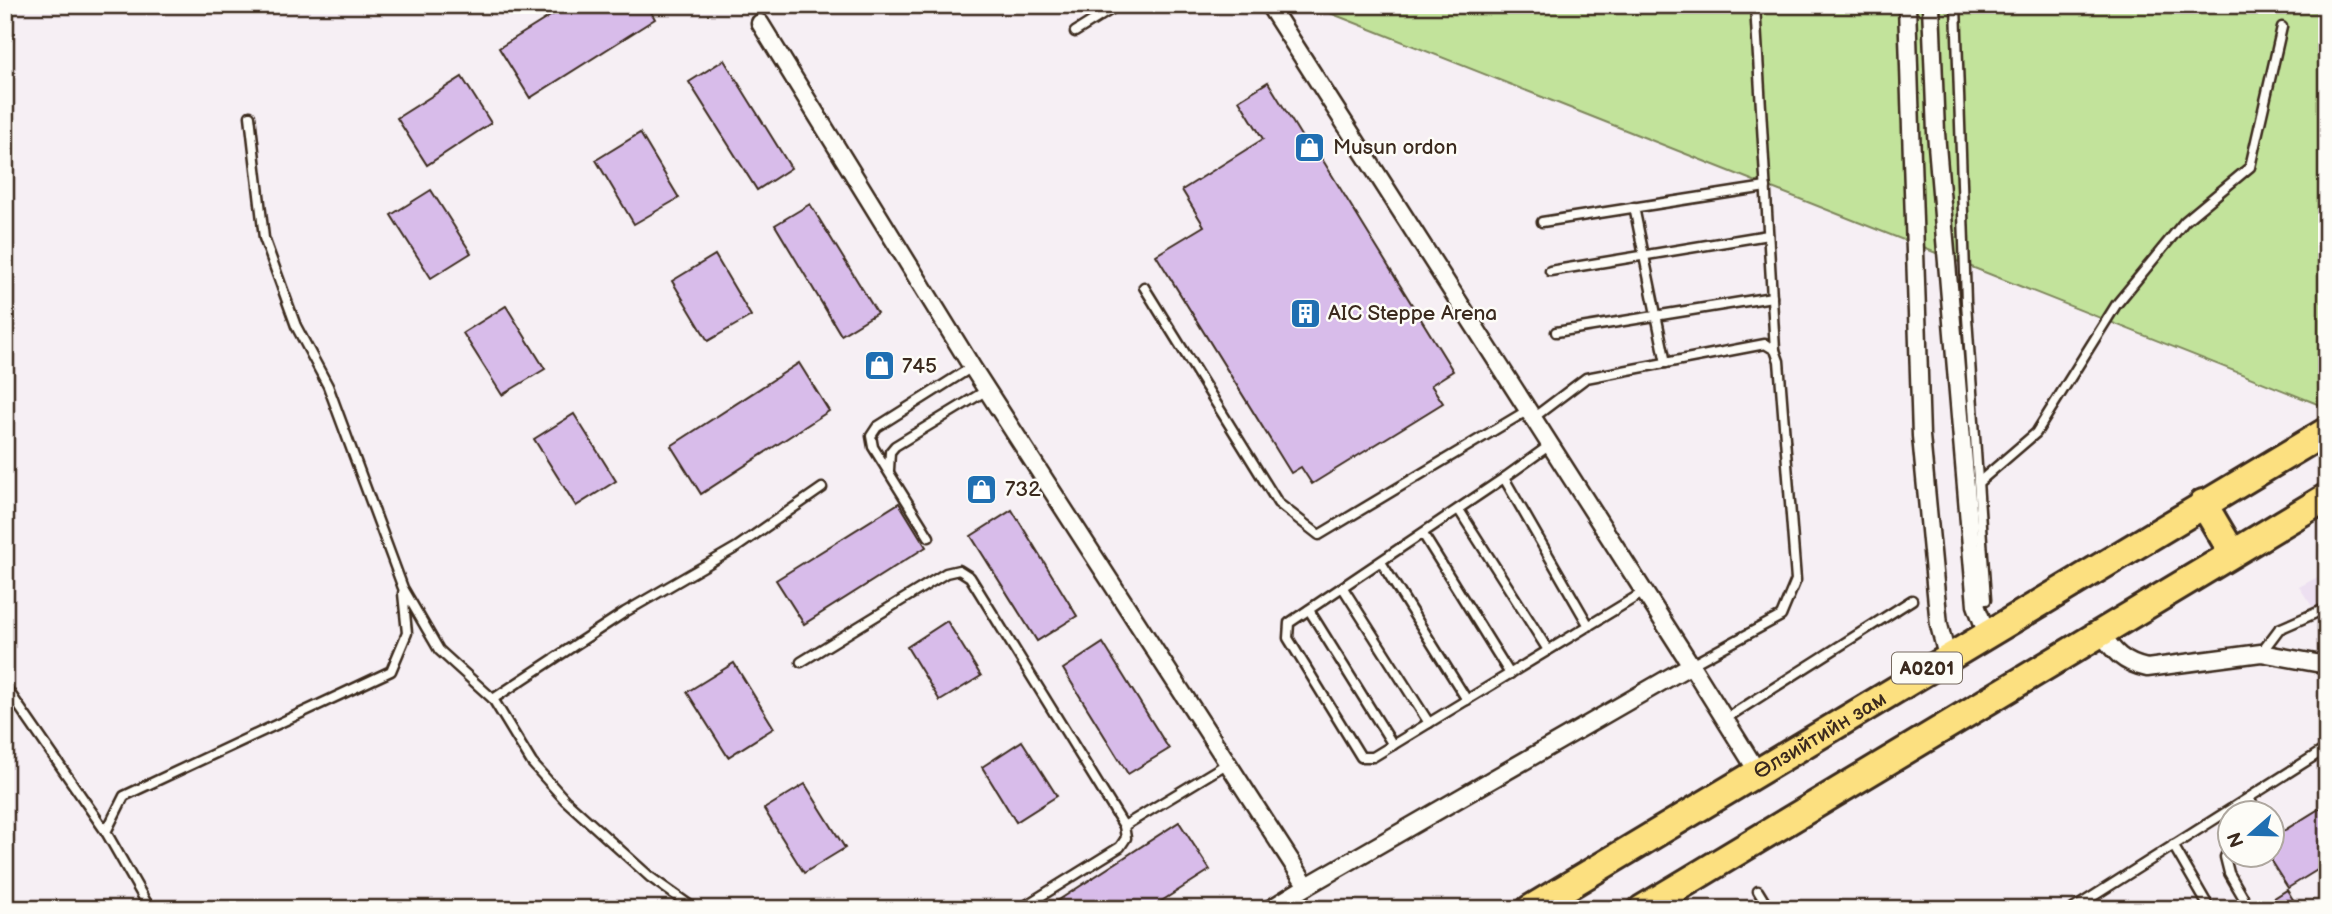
<svg xmlns="http://www.w3.org/2000/svg" width="2332" height="914" font-family="'Balsamiq Sans',sans-serif">
  <style>
    .built { fill: #ede0f1 }
    .green { fill: #c2e39b; stroke: #7e865c; stroke-width: 2 }
    .building { fill: #d8bcea; stroke: #3b2a1e; stroke-width: 2 }
    .lines { fill: none; stroke-linecap: round; stroke-linejoin: round }
    .service-casing { stroke: #3b2a1e; stroke-width: 13 }
    .minor-casing { stroke: #3b2a1e; stroke-width: 21 }
    .trunk-casing { stroke: #3b2a1e; stroke-width: 32 }
    .service { stroke: #fdfcf7; stroke-width: 8 }
    .minor { stroke: #fdfcf7; stroke-width: 16 }
    .trunk { stroke: #fce080; stroke-width: 26 }
    .labels { text-anchor: middle; stroke-width: 5; stroke-linejoin: round; paint-order: stroke }
    .shield { fill: #fdfcf7; stroke: #75695f; stroke-width: 2 }
    .shield-label { font-size: 19px; font-weight: bold; fill: #3b2a1e }
    .poi-label { font-size: 21px; fill: #3b2a1e; stroke: #fdfcf7; text-anchor: start }
    .street-label { font-size: 21px; fill: #3b2a1e; stroke: #fdfcf7 }
  </style>
  <rect width="100%" height="100%" fill="#f6eff4"/>
  <filter id="ink" filterUnits="userSpaceOnUse"><feTurbulence type="fractalNoise" baseFrequency=".0143" numOctaves="2"/><feDisplacementMap in="SourceGraphic" scale="14" xChannelSelector="R" yChannelSelector="G"/><feConvolveMatrix kernelMatrix="1 2 1 2 8 2 1 2 1" color-interpolation-filters="sRGB"/></filter>
  <g filter="url(#ink)">
    <polygon class="built" points="2327,572 2327,628 2299,587"/>
    <polygon class="green" points="1310,5 2327,5 2327,407 2325,407"/>
    <g class="building">
      <polygon points="568,5 647,5 655,19 530,98 499,48"/>
      <polygon points="724,60 791,168 757,190 689,82"/>
      <polygon points="462,77 491,123 427,165 397,118"/>
      <polygon points="1268,82 1314,157 1319,154 1453,371 1431,385 1443,403 1312,484 1301,467 1291,473 1156,255 1204,226 1182,190 1263,139 1239,100"/>
      <polygon points="640,133 679,198 634,224 596,160"/>
      <polygon points="431,190 471,253 431,278 391,215"/>
      <polygon points="810,204 877,313 841,335 775,225"/>
      <polygon points="715,255 751,316 708,341 672,281"/>
      <polygon points="506,306 545,369 502,395 463,333"/>
      <polygon points="799,363 829,411 701,494 671,446"/>
      <polygon points="574,414 616,481 576,506 534,439"/>
      <polygon points="899,503 926,547 804,624 776,580"/>
      <polygon points="1012,510 1077,616 1037,641 971,536"/>
      <polygon points="947,621 981,676 940,701 907,647"/>
      <polygon points="1103,643 1169,749 1128,774 1063,669"/>
      <polygon points="734,663 774,728 728,757 687,692"/>
      <polygon points="1022,741 1057,796 1016,822 982,767"/>
      <polygon points="805,784 845,848 804,873 764,809"/>
      <polygon points="2327,804 2327,864 2288,888 2272,863 2272,838"/>
      <polygon points="1179,822 1210,870 1149,909 1045,909"/>
      <polygon points="2287,890 2299,909 2257,909"/>
    </g>
    <g class="lines">
      <defs>
        <g id="service">
          <polyline points="1755,5 1775,350"/>
          <polyline points="1956,5 1966,302 1986,600"/>
          <polyline points="1075,32 1118,5"/>
          <polyline points="250,116 264,238 296,326 328,386 403,588 439,650 493,699 532,763 565,800 650,877 695,909"/>
          <polyline points="1634,207 1666,363"/>
          <polyline points="1542,222 1766,187"/>
          <polyline points="1550,271 1768,235"/>
          <polyline points="1144,287 1278,503 1319,535 1528,410"/>
          <polyline points="1556,332 1772,297"/>
          <polyline points="1533,418 1586,378 1765,344 1775,350 1779,361 1796,580 1781,616 1691,665"/>
          <polyline points="889,470 890,452 895,446 987,390"/>
          <polyline points="1504,478 1550,445"/>
          <polyline points="1979,482 2036,433 2116,305 2185,221 2250,167 2282,27"/>
          <polyline points="1459,510 1548,650"/>
          <polyline points="1423,534 1510,674"/>
          <polyline points="929,537 873,447 871,436 877,427 972,367"/>
          <polyline points="5,547 6,548"/>
          <polyline points="1381,562 1467,700"/>
          <polyline points="1343,588 1429,723"/>
          <polyline points="1309,610 1393,745"/>
          <path d="M1589 626 1504 478 1289 623 1288 638 1361 757H1373C1463 702 1554 647 1644 592"/>
          <polyline points="2261,653 2279,629 2327,608"/>
          <polyline points="801,662 946,573 959,570 970,577 1124,826 1126,838 1120,847 1020,909"/>
          <polyline points="5,686 106,832"/>
          <polyline points="493,699 625,612 737,547 822,488"/>
          <polyline points="1725,719 1912,600"/>
          <polyline points="2249,798 2257,813"/>
          <polyline points="1124,826 1228,763"/>
          <polyline points="2173,845 2210,909"/>
          <polyline points="2230,848 2225,857 2229,873 2243,897"/>
          <polyline points="1758,891 1769,909"/>
          <polyline points="2327,896 2327,898"/>
          <polyline points="150,909 106,832 124,796 391,671 407,633 403,593"/>
          <polyline points="2073,909 2327,748"/>
        </g>
        <g id="minor">
          <polyline points="1269,5 1691,665"/>
          <polyline points="1907,5 1921,436 1939,625 1947,656"/>
          <polyline points="1931,5 1936,133 1976,605 1986,632"/>
          <polyline points="760,23 972,367 1307,886 1691,665 1759,774"/>
          <path d="M2100 632C2114 652 2123 663 2147 668L2261 653 2327 665"/>
          <polyline points="1270,909 1307,886"/>
        </g>
        <g id="trunk">
          <polyline points="2203,503 2232,552"/>
          <path id="s1" d="M1530 909 2327 431"/>
          <polyline points="1642,909 2327,497"/>
        </g>
      </defs>
      <use href="#service" class="service-casing"/>
      <use href="#minor" class="minor-casing"/>
      <use href="#trunk" class="trunk-casing"/>
      <use href="#service" class="service"/>
      <use href="#minor" class="minor"/>
      <use href="#trunk" class="trunk"/>
    </g>
  </g>
  <defs>
    <symbol id="shop-square" viewBox="-11 -11 22 22"><rect x="-9" y="-9" width="18" height="18" rx="4" fill="#1f6fb2" stroke="#fdfcf7"/><path d="M-5-2.5h2.3a2.7 3.5 0 0 1 5.4 0H5L5.5 6h-11ZM-1.5-2.5h3a1.5 2.3 0 0 0-3 0Z" fill="#fff"/></symbol>
    <symbol id="building-square" viewBox="-11 -11 22 22"><rect x="-9" y="-9" width="18" height="18" rx="4" fill="#1f6fb2" stroke="#fdfcf7"/><path d="M-4-6H4V6H1V3H-1V6H-4ZM-2.5-4.3h1.7v1.8h-1.7ZM.8-4.3h1.7v1.8H.8ZM-2.5-1h1.7V.8h-1.7ZM.8-1h1.7V.8H.8Z" fill="#fff"/></symbol>
  </defs>
  <g fill-rule="evenodd">
    <use href="#shop-square" x="1292" y="130" width="35" height="35"/>
    <use href="#building-square" x="1288" y="296" width="35" height="35"/>
    <use href="#shop-square" x="862" y="348" width="35" height="35"/>
    <use href="#shop-square" x="964" y="472" width="35" height="35"/>
  </g>
  <g class="labels">
    <rect class="shield" x="1892" y="652.5" width="70" height="31" rx="5"/>
    <g class="shield-label">
      <text x="1927" y="675">A0201</text>
    </g>
    <g class="poi-label">
      <text x="1333" y="154">Musun ordon</text>
      <text x="1328" y="320">AIC Steppe Arena</text>
      <text x="902" y="373">745</text>
      <text x="1005" y="496">732</text>
    </g>
    <g class="street-label">
      <text dy="7" stroke="none"><textPath href="#s1" startOffset="338">Өлзийтийн зам</textPath></text>
    </g>
  </g>
  <rect width="2332" height="914" fill="none" stroke="#fdfcf7" stroke-width="28"/>
  <rect x="14" y="14" width="2304" height="886" fill="none" stroke="#3b2a1e" stroke-width="2.5" filter="url(#ink)"/>
  <g transform="translate(2251 834) rotate(250)"><circle r="33" fill="#fdfcf7" stroke="#afa8a0" stroke-width="2"/>
  <path d="M0-5L12 26L0 18L-12 26Z" fill="#1f6fb2"/>
  <text y="-10" font-size="19" font-weight="bold" text-anchor="middle" fill="#3b2a1e">N</text>
  </g>
</svg>
